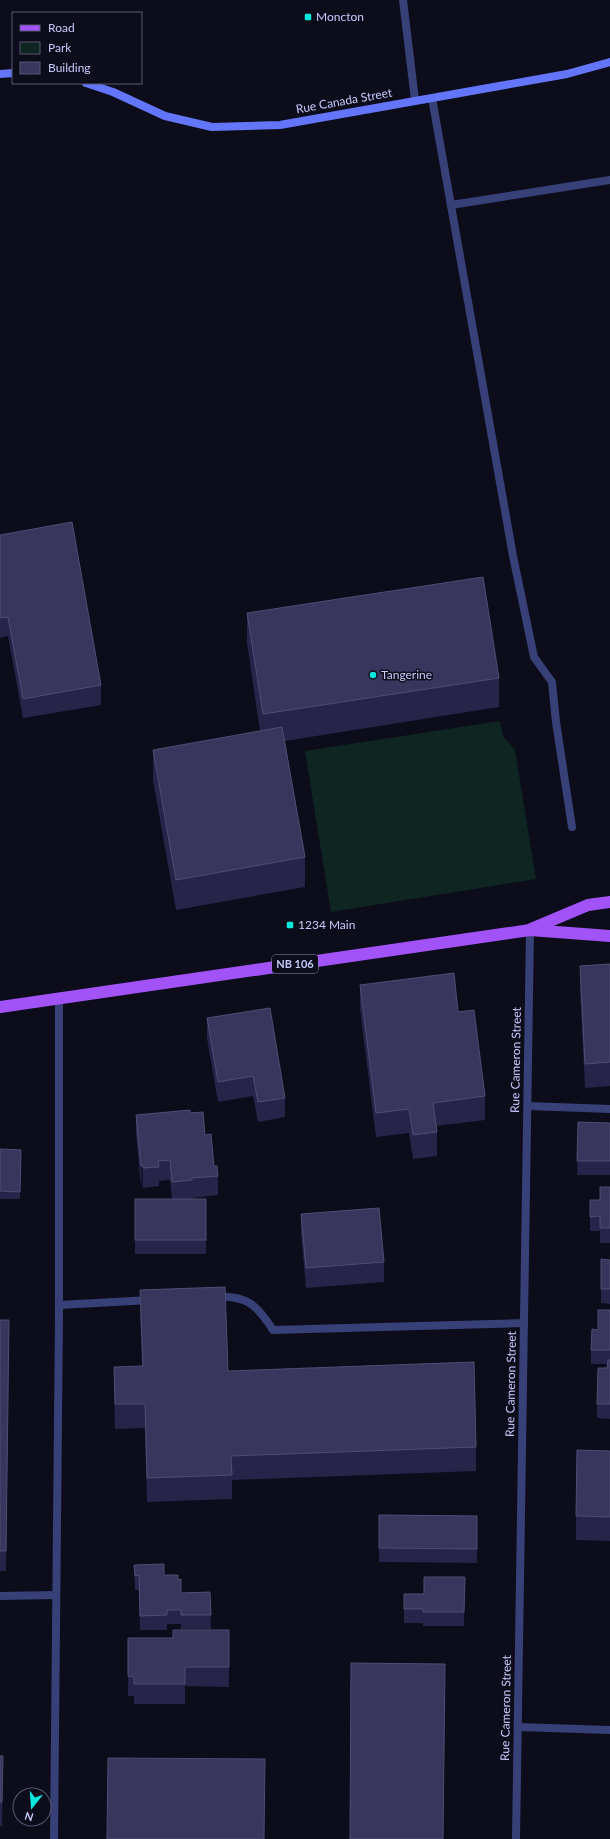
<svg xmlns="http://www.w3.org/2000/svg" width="610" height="1839" font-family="Lato,sans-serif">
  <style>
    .green { fill: #0f2521 }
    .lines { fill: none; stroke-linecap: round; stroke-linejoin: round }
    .lane { stroke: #384078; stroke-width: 8 }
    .street { stroke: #384078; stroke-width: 8 }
    .secondary { stroke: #6376f9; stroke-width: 8 }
    .primary { stroke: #a153f8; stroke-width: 12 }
    .wall { fill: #262449 }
    .shaded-wall { fill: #14132e }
    .building { fill: #38365c; stroke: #4e4d75 }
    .poi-dot { fill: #09e8dc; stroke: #0c0c1b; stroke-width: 1.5 }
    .labels { text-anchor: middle; stroke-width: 3; stroke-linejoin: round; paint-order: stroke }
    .shield { fill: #0c0c1b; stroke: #9091b9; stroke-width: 1 }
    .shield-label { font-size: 11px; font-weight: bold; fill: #c8cafd }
    .poi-label { font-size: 12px; fill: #c8cafd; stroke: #0c0c1b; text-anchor: start }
    .street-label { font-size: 12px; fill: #c8cafd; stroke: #0c0c1b }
  </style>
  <rect width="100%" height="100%" fill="#0c0c1b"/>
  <polygon class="green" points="500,721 503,736 515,750 536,879 331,912 305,751"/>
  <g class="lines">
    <g class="lane">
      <polyline points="403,0 415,100"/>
      <polyline points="432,98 513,556 534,657 552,682 556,722 572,827"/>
      <polyline points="451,205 610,180"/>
      <polyline points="528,1106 610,1109"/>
      <path d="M215 1297C247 1295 257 1305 273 1330L524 1323"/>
      <polyline points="59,1305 150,1300"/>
      <polyline points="0,1596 56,1595"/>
      <polyline points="518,1727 610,1730"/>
    </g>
    <g class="street">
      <polyline points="54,1839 59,1315 59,998"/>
      <polyline points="516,1839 530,930"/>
    </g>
    <g class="secondary">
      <polyline points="0,74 13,73"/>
      <polyline points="86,83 113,92 165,116 212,127 280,125 567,74 610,62"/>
    </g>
    <g class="primary">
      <polyline points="531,929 588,905 610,902"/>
      <polyline points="0,1007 530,930 610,936"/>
    </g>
  </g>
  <g class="wall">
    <polygon points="0,535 101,685 101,705 23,718 8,636 0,638"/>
    <polygon points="247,613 499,678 499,707 285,741 305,857 305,887 176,910 153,780 153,750 260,731 247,643"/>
    <polygon points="610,964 610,1086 585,1088 580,990 580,966"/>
    <polygon points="360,985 458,1012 485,1096 485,1120 436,1126 437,1132 437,1156 413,1159 409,1133 376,1137 360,1009"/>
    <polygon points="207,1018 285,1098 285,1117 258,1122 253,1096 218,1102 207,1038"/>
    <polygon points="190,1113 205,1135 214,1166 218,1176 218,1195 192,1198 192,1199 206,1199 206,1254 135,1254 135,1199 172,1199 170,1180 159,1181 159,1186 143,1188 143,1185 141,1186 136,1135 136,1115"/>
    <polygon points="578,1122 610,1123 610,1175 577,1175"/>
    <polygon points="0,1149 21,1150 20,1199 0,1199"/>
    <polygon points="610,1187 610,1243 600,1243 600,1231 590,1231 590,1200 600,1200"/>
    <polygon points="301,1214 384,1262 384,1282 306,1288 301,1234"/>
    <polygon points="601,1259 610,1260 610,1304 601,1303"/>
    <polygon points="140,1290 228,1371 476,1447 476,1471 232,1480 232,1499 147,1502 145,1428 115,1429 114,1391 114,1367 142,1366 140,1314"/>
    <polygon points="610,1310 610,1419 597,1418 597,1404 607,1368 607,1364 591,1364 591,1350 598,1330"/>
    <polygon points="0,1320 9,1320 6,1571 0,1571"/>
    <polygon points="610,1451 610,1541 576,1540 576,1516"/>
    <polygon points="379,1515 477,1516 477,1563 379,1562"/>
    <polygon points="134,1565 178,1580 181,1593 210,1592 211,1629 181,1629 181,1624 167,1624 167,1630 140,1630 139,1590 135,1590"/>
    <polygon points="465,1577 464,1626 423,1626 423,1623 404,1623 404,1594 424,1594"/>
    <polygon points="229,1630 229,1687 185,1686 185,1704 134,1704 134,1696 128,1696 128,1638 173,1638"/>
    <polygon points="0,1756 3,1756 2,1826 0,1826"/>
  </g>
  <polygon class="shaded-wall" points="141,1166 143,1166 143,1185 141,1186"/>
  <g class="building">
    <polygon points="72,522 101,685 23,699 8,617 0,618 0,535"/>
    <polygon points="483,577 499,678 263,714 247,613"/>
    <polygon points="282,727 305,857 176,880 153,750"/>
    <polygon points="610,964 610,1062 585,1064 580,966"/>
    <polygon points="454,973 458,1012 474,1010 485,1096 433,1103 437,1132 413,1135 409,1109 376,1113 360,985"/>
    <polygon points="270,1008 285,1098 258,1102 253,1076 218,1082 207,1018"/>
    <polygon points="190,1110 190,1113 203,1112 205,1135 211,1134 214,1166 217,1166 218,1176 192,1178 192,1180 172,1182 170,1160 158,1161 159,1167 143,1168 143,1166 141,1166 136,1115"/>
    <polygon points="578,1122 610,1123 610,1161 577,1161"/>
    <polygon points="0,1149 21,1150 20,1192 0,1191"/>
    <polygon points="600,1187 610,1187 610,1228 600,1228 600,1216 590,1217 590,1200 600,1200"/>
    <rect x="135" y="1199" width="71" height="41"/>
    <polygon points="379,1208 384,1262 306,1268 301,1214"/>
    <polygon points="601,1259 610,1260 610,1289 601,1289"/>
    <polygon points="225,1287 228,1371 474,1362 476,1447 231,1456 232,1475 147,1478 145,1404 115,1404 114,1367 143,1366 140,1290"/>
    <polygon points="598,1310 610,1310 610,1350 591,1350 592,1329 598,1330"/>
    <polygon points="0,1320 9,1320 6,1551 0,1551"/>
    <polygon points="608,1360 610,1360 610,1404 597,1404 598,1368 607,1368"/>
    <polygon points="577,1450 610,1451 610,1517 576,1516"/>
    <polygon points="379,1515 477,1516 477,1549 379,1548"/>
    <polygon points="164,1564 164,1575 178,1575 178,1580 181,1579 181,1593 210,1592 211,1615 181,1615 181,1610 167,1610 167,1615 140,1616 139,1575 135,1576 134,1565"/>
    <polygon points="424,1577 465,1577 464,1612 423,1612 423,1609 404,1609 404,1594 424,1594"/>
    <polygon points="173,1630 229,1630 229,1667 185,1667 185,1684 134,1684 134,1677 128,1676 128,1638 173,1638"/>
    <polygon points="351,1663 445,1664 443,1839 350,1839"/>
    <polygon points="0,1756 3,1756 2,1802 0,1802"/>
    <polygon points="108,1758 265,1759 264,1839 107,1839"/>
  </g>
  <g class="poi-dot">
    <rect x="304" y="13" width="8" height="8" rx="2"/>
    <circle cx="373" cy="675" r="4"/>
    <rect x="286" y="921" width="8" height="8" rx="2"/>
  </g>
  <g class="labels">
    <rect class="shield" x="272" y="955" width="46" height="18" rx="3"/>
    <g class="shield-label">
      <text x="295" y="968">NB 106</text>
    </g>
    <g class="poi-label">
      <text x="316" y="21">Moncton</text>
      <text x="381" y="679">Tangerine</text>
      <text x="298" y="929">1234 Main</text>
    </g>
    <g class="street-label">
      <text transform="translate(344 101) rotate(-10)" y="4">Rue Canada Street</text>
      <text transform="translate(516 1060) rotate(-89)" y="4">Rue Cameron Street</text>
      <text transform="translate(511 1384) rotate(-89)" y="4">Rue Cameron Street</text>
      <text transform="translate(506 1708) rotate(-89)" y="4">Rue Cameron Street</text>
    </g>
  </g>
  <rect x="12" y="12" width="130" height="72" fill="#0c0c1b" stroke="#575875"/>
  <rect x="20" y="25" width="20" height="6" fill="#a153f8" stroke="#575875"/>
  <text x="48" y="32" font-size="12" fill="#c8cafd">Road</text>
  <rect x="20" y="42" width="20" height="12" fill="#0f2521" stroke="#575875"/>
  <text x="48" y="52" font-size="12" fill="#c8cafd">Park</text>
  <rect x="20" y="62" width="20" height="12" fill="#38365c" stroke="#575875"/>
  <text x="48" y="72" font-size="12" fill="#c8cafd">Building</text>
  <g transform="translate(32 1807) rotate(197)"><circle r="19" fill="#0c0c1b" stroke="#575875"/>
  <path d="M0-3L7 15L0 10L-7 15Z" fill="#09e8dc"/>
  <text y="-6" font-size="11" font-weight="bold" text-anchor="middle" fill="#c8cafd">N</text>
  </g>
</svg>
